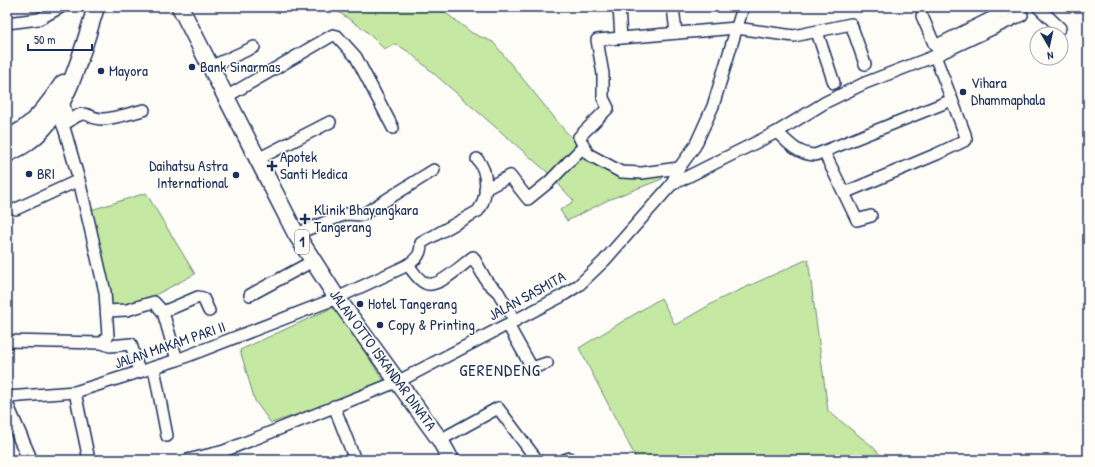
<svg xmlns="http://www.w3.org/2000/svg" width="1095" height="467" font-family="'Patrick Hand',sans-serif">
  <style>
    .green { fill: #c5e8a2; stroke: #708c80 }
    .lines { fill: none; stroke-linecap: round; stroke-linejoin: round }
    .minor-casing { stroke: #1b2f5e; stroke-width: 14 }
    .major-casing { stroke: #1b2f5e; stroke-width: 17 }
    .highway-casing { stroke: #1b2f5e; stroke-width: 19 }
    .minor { stroke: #fdfcf7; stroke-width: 11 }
    .major { stroke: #fdfcf7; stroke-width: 14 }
    .highway { stroke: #fdfcf7; stroke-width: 16 }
    .poi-dot { fill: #1b2f5e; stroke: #fdfcf7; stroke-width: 1.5 }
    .labels { text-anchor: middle; stroke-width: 3; stroke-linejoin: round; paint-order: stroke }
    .shield { fill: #fdfcf7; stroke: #5f6c8c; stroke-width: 1 }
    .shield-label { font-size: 14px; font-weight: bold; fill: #1b2f5e }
    .poi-label { font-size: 15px; fill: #1b2f5e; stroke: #fdfcf7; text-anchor: start }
    .street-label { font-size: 15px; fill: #1b2f5e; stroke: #fdfcf7 }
    .quarter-label { font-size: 17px; letter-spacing: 1px; fill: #1b2f5e; stroke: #fdfcf7 }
  </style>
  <rect width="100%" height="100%" fill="#fdfcf7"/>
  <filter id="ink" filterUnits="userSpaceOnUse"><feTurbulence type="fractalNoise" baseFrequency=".025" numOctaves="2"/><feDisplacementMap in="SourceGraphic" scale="8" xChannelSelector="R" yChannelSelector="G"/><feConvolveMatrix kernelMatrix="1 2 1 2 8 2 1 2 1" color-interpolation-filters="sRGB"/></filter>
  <g filter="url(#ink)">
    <g class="green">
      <polygon points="336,7 438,7 472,33 493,42 566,132 595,157 620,170 662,169 662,179 608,200 567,221 560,210 574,201 546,171 409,52 396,44 384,49 365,30 334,9"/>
      <polygon points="146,193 195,274 127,310 111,307 91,210"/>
      <polygon points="808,259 828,411 872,446 885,460 637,460 579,348 661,298 675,325 720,299"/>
      <polygon points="334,307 387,385 271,423 255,401 240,350"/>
    </g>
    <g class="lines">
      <defs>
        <g id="minor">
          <polyline points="619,7 621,38 736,28 794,36 851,24 865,64"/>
          <polyline points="673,7 676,33"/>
          <polyline points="1038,7 1060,28"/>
          <polyline points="922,16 935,46 1013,7"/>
          <polyline points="7,23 39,19 61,7"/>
          <polyline points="817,32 834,83"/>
          <polyline points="621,38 597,40 603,74 603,98 608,108 579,137 588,154 621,172 642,173 679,168"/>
          <polyline points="210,67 254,47"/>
          <polyline points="226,97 333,35 337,36 356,57 393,128"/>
          <path d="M63 100 68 122C90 105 85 120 104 119 117 118 131 113 144 110"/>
          <path d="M777 132C789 144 798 154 815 155L952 100"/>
          <polyline points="824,152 857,220 871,216"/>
          <polyline points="258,159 330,122"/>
          <polyline points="671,185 777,132 826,102 865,83 935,56 1022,15"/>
          <polyline points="485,189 510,176 528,199 549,182 583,147"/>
          <polyline points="844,193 937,154 966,140 965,134 935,56"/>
          <polyline points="16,209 79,180"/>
          <polyline points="296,234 346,214 362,215 434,170"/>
          <path d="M408 265C413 271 418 280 425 283 437 290 463 264 473 257L487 282 498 292 515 321"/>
          <polyline points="250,295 313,261"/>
          <polyline points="107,311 127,310 154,302 163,312 177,360"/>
          <polyline points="163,312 198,297 203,298 209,311"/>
          <polyline points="508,325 532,368 547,363"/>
          <polyline points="7,341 102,343 108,336 105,292 79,180 65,131 57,111"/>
          <polyline points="102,343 110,346 131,344 139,372"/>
          <polyline points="154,368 167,436"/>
          <polyline points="75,392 89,460"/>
          <path d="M7 397 75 392 177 360 337 298 408 265C417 258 421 255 421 243L478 211C488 197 489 172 477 159"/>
          <polyline points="334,406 355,460"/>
          <polyline points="440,440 498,408 537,460"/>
          <polyline points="187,460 224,451 399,381 562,296 579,285 604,261 671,185 679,168 695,146 713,106 743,7"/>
          <polyline points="564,460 570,458"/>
        </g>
        <polyline id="major" points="7,407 30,460"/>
        <g id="highway">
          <polyline points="180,7 296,234 337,298 440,440 451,460"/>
          <path d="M7 138C31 129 49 104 63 83"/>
          <path d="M7 154C14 150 22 147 28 142 68 114 82 51 96 7"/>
        </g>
      </defs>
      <use href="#minor" class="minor-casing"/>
      <use href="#major" class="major-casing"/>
      <use href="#highway" class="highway-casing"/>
      <use href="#minor" class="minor"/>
      <use href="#major" class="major"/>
      <use href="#highway" class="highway"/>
    </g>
  </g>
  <g class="poi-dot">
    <circle cx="192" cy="67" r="4"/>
    <circle cx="101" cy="71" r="4"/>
    <circle cx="963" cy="92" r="4"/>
    <path d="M270 160h4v4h4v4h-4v4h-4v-4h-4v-4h4z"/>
    <circle cx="29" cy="174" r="4"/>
    <circle cx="236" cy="175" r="4"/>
    <path d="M303 213h4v4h4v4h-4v4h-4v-4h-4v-4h4z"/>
    <circle cx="360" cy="304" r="4"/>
    <circle cx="380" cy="325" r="4"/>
  </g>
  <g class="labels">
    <rect class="shield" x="295" y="230" width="14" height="24" rx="3"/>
    <g class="shield-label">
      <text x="302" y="247">1</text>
    </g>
    <g class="poi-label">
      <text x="200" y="72">Bank Sinarmas</text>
      <text x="109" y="76">Mayora</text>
      <text x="971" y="88">Vihara<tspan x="971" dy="17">Dhammaphala</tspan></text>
      <text x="280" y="162">Apotek<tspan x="280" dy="17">Santi Medica</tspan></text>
      <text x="228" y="171" text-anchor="end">Daihatsu Astra<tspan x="228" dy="17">International</tspan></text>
      <text x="37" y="179">BRI</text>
      <text x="314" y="215">Klinik Bhayangkara<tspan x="314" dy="17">Tangerang</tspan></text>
      <text x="368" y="309">Hotel Tangerang</text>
      <text x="388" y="330">Copy &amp; Printing</text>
    </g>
    <g class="street-label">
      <text transform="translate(527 296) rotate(-29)" y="5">JALAN SASMITA</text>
      <text transform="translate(170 345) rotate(-19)" y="5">JALAN MAKAM PARI II</text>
      <text transform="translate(383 360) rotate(54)" y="5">JALAN OTTO ISKANDAR DINATA</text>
    </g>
    <g class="quarter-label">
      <text x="500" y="376">GERENDENG</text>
    </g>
  </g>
  <rect width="1095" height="467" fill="none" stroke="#fdfcf7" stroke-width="24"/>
  <rect x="12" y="12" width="1071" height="443" fill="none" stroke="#1b2f5e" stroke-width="1.5" filter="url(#ink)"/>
  <g transform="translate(1049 46) rotate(171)"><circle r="19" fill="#fdfcf7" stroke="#a3aaba"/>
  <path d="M0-3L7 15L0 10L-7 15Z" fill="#1b2f5e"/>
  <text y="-6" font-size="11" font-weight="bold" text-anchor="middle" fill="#1b2f5e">N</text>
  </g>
  <path d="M28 44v6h64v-6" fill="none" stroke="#1b2f5e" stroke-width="2"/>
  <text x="34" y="44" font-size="12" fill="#1b2f5e" stroke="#fdfcf7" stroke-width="3" paint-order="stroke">50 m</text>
</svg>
